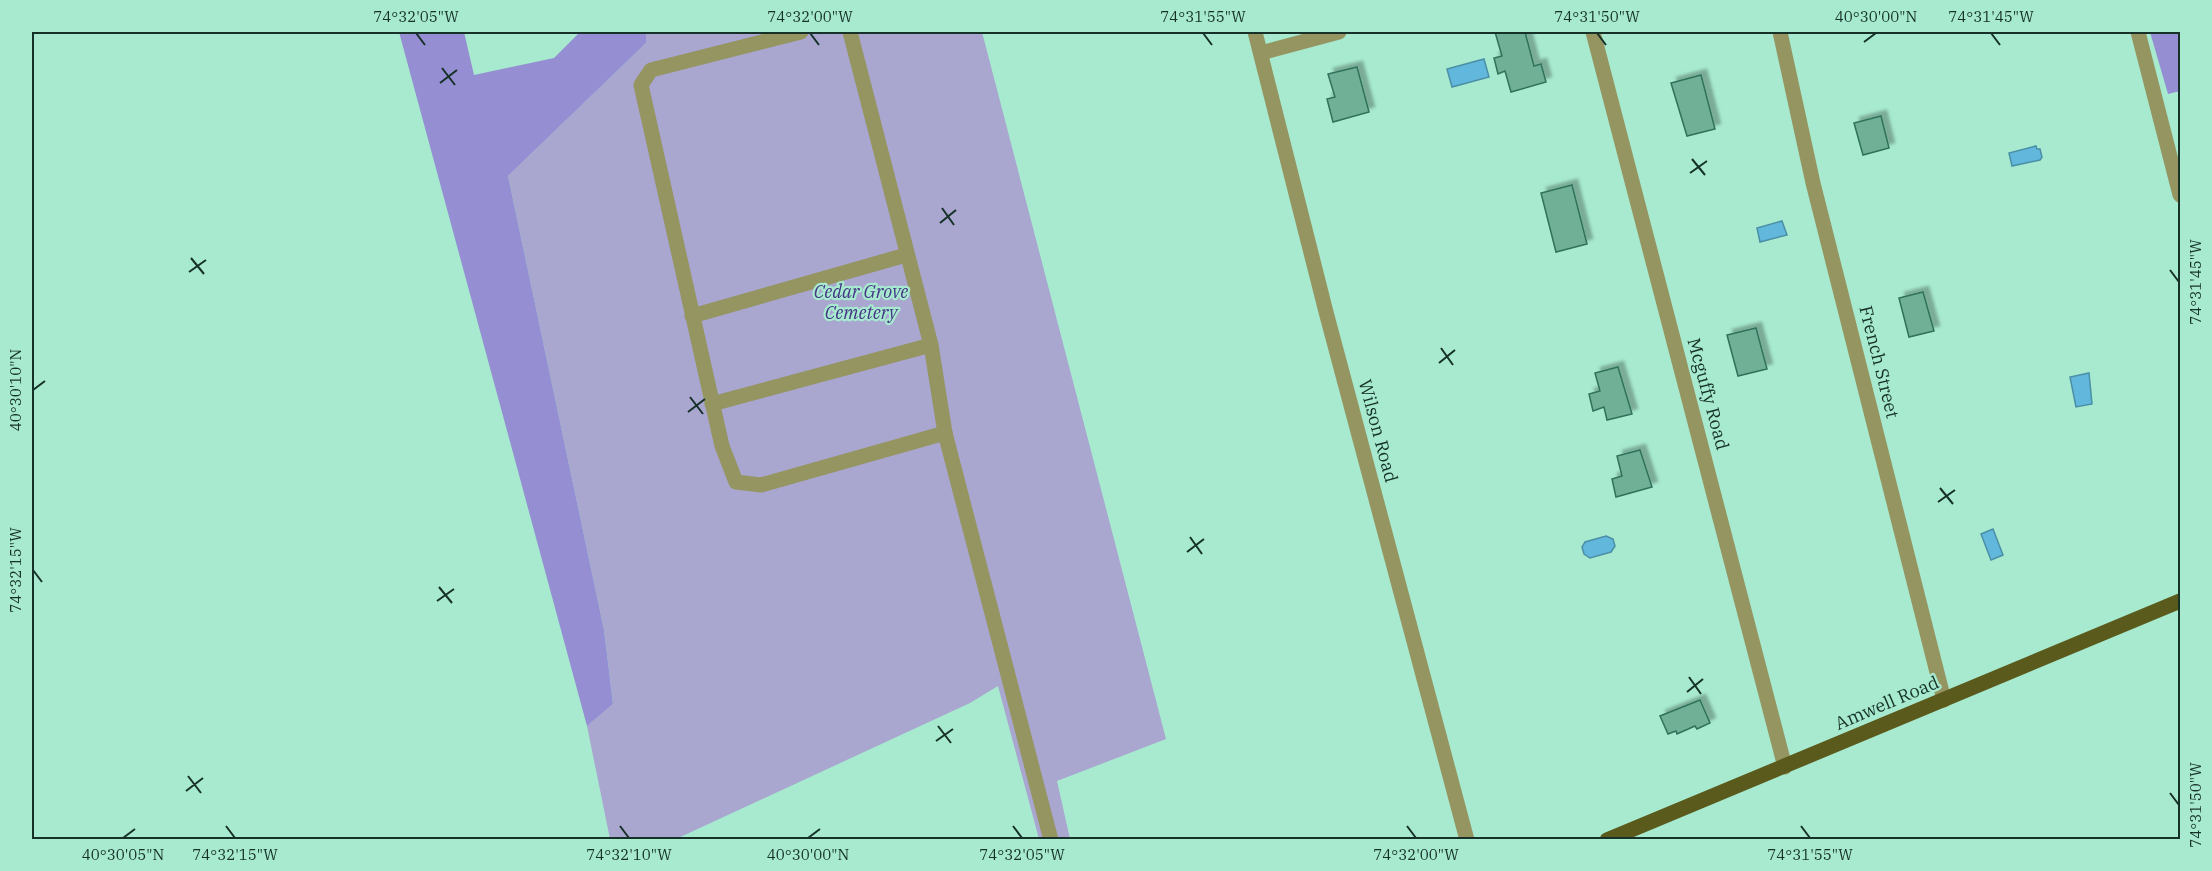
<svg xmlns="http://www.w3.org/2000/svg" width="2212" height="871" font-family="'IBM Plex Serif',serif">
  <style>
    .green { fill: #a9a6d0 }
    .forest { fill: #958ed2 }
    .water { fill: #62b7dc; stroke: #4b8fa6; stroke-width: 1.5 }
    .building { fill: #6fb097; stroke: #30715b; stroke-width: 1.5; filter: url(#shadow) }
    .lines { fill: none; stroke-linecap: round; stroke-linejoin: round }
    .minor { stroke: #959561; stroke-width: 15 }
    .major { stroke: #5b5a1d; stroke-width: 15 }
    .ticks { fill: none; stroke: #163128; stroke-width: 2 }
    .labels { text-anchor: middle; stroke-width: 4.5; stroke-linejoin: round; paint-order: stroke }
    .park-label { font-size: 18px; font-style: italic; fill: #443484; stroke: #a7eacf }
    .street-label { font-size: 18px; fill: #163128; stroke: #a7eacf }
    .neatline { fill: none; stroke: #163128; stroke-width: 2 }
    .ticks-label { font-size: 15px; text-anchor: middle; fill: #163128 }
  </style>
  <defs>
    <filter id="shadow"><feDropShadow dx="5.5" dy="-5.5" stdDeviation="1.5" flood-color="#0004"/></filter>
  </defs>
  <rect width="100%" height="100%" fill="#a7eacf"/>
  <polygon class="green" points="646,32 982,32 1166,739 1057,781 1070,839 1039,839 998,686 970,703 676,839 610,839 587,726 613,704 604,630 508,176 646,43"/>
  <g class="forest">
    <polygon points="399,32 464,32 474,75 554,58 580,32 646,32 646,43 508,176 604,630 613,704 587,726"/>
    <polygon points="2150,32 2180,32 2180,91 2168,94"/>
  </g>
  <g class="water">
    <polygon points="1484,59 1489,77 1452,87 1447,69"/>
    <polygon points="2036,146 2037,149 2040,149 2042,157 2040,160 2012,166 2009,153"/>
    <polygon points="1782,221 1787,235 1760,242 1757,228"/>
    <polygon points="2089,373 2092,404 2076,407 2070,377"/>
    <polygon points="1993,529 2003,555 1991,560 1981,534"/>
    <polygon points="1606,536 1613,539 1615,546 1611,552 1590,558 1584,554 1582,547 1585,542"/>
  </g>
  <g class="building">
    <polygon points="1495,32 1525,32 1534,66 1541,64 1546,82 1511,92 1505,71 1498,74 1494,58 1502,56"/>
    <polygon points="1357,67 1369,112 1333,122 1327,99 1335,97 1328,74"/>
    <polygon points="1701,75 1715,129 1687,136 1671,83"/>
    <polygon points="1881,116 1889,148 1863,155 1854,123"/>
    <polygon points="1572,185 1587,244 1556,252 1541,193"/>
    <polygon points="1923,292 1934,331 1909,337 1899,298"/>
    <polygon points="1756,328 1767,369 1738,376 1727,335"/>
    <polygon points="1618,367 1632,414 1607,420 1604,407 1593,411 1589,394 1600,391 1595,373"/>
    <polygon points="1640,450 1652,487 1616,497 1612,479 1622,476 1617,456"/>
    <polygon points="1700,700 1710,723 1697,729 1695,726 1677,734 1676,731 1668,734 1660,716"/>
  </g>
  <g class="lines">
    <g class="minor">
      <polyline points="801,32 651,70 641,85 722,446 736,482 761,485 945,433"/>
      <polyline points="850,32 931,345 945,433 1051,840"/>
      <polyline points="1255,32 1326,312 1467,840"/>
      <polyline points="1593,32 1785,767"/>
      <polyline points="1780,32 1813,183 1944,700"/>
      <polyline points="2138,32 2180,195"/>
      <polyline points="1261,53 1339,32"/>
      <polyline points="692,316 906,255"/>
      <polyline points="712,404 931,345"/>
    </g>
    <polyline class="major" points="1607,840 2180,601"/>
  </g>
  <path class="ticks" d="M416 33 425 45M810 33 819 45M1203 33 1212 45M1597 33 1606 45M1991 33 2000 45M1864 42 1876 33M442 68 455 85M440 83 457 70M1692 159 1705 175M1690 173 1707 161M942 208 954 225M940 223 956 210M191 258 204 274M2170 270 2179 282M189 272 206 260M1441 348 1453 365M1439 363 1455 350M33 390 45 381M690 397 703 414M688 412 705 399M1940 488 1953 504M1938 502 1955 490M1190 537 1202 554M1187 552 1204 539M33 570 42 582M439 587 452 603M437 601 454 589M1689 677 1701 694M1687 692 1703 679M938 726 951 743M936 741 953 729M188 776 201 793M186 791 203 778M2170 793 2179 805M226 826 235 838M620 826 629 838M1013 826 1022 838M1407 826 1416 838M1801 826 1810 838M123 838 135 829M808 838 820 829"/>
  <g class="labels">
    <g class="park-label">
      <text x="861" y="298">Cedar Grove<tspan x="861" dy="21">Cemetery</tspan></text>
    </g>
    <g class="street-label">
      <text transform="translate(1879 362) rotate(76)" y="6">French Street</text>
      <text transform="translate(1708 394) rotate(75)" y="6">Mcguffy Road</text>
      <text transform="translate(1378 431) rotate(75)" y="6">Wilson Road</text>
      <text transform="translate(1887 703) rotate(-23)" y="6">Amwell Road</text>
    </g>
  </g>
  <rect width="2212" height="871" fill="none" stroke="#a7eacf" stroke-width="66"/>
  <rect x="33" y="33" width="2146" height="805" class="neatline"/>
  <g class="ticks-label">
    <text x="416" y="22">74°32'05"W</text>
    <text x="810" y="22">74°32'00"W</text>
    <text x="1203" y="22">74°31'55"W</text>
    <text x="1597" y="22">74°31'50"W</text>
    <text x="1876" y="22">40°30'00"N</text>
    <text x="1991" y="22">74°31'45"W</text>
    <text transform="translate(2196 282) rotate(-90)" y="5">74°31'45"W</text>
    <text transform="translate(16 390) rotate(-90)" y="5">40°30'10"N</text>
    <text transform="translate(16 570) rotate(-90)" y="5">74°32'15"W</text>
    <text transform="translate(2196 805) rotate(-90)" y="5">74°31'50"W</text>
    <text x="123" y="860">40°30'05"N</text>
    <text x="235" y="860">74°32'15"W</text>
    <text x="629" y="860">74°32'10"W</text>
    <text x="808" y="860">40°30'00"N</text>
    <text x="1022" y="860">74°32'05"W</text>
    <text x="1416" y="860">74°32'00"W</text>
    <text x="1810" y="860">74°31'55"W</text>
  </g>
</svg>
